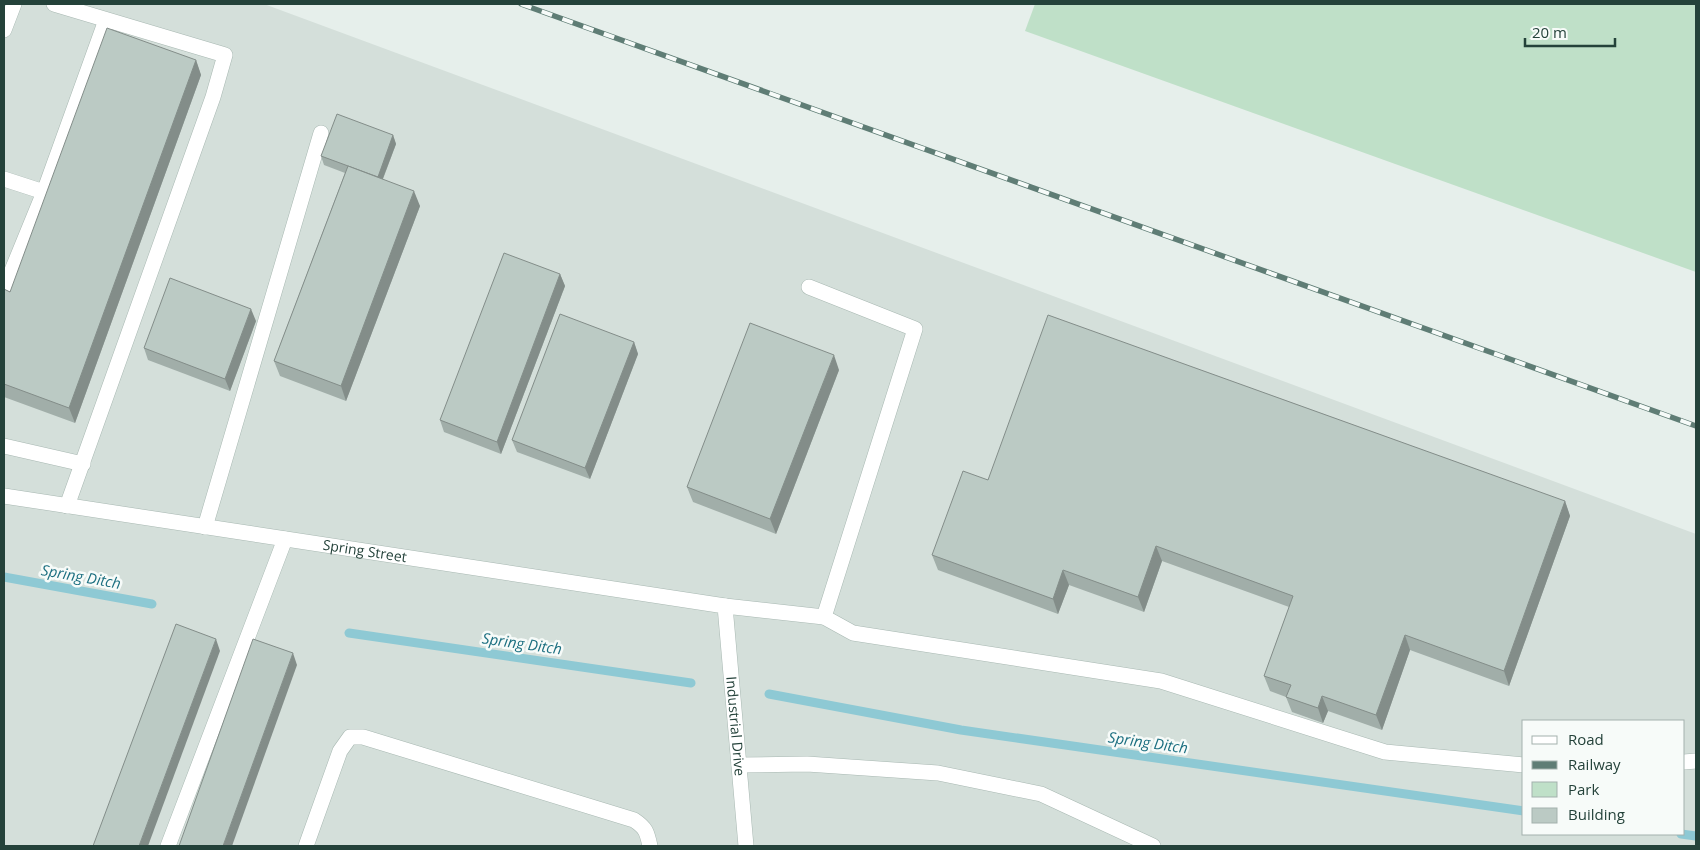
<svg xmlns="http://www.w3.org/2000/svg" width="1700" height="850" font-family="'Open Sans',sans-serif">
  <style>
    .built { fill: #d4dfda; fill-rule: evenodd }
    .green { fill: #bfe0c8 }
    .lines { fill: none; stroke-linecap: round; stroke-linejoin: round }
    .stream { stroke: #8ec9d4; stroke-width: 9 }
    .service-casing { stroke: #a8b8b2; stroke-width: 16 }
    .minor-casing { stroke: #a8b8b2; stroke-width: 16 }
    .service { stroke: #fff; stroke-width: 15 }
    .minor { stroke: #fff; stroke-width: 15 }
    .rail-casing { stroke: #5f7d75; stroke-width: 5.5 }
    .rail { stroke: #f7fbf9; stroke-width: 4; stroke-dasharray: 11; stroke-linecap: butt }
    .wall { fill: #a1aea9 }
    .shaded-wall { fill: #838d89 }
    .building { fill: #bbcac4; stroke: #838d89 }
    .labels { text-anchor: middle; stroke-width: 5; stroke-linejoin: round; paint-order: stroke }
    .street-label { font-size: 14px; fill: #24423a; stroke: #f7fbf9 }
    .water-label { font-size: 15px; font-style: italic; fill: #1c6f80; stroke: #f7fbf9 }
  </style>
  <rect width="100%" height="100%" fill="#e6efeb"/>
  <path class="built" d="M4 4H264L1696 534V846H4ZM1524 721H1684V834H1524Z"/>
  <polygon class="green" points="1035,4 1696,4 1696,272 1025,31"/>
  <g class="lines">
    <g class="stream">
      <polyline points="4,577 152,604"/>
      <polyline points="349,633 691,683"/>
      <polyline points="769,694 961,730 1524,811"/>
      <polyline points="1681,834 1696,836"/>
    </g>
    <defs>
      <g id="service">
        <polyline points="54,4 225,55 213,97 67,506"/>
        <polyline points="4,30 14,4"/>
        <polyline points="4,179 44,192 106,20"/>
        <polyline points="6,285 44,192"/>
        <polyline points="809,287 915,329 824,617"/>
        <polyline points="4,446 83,464"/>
        <polyline points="205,527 321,133"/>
        <polyline points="725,606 824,617 853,633 1161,681 1385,752 1524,765"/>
        <polyline points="1684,762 1696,761"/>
        <polyline points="739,765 807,764 938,773 1041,794 1153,846"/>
        <polyline points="168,846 285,539"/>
        <path d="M306 846 340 751 350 737H363L634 820C646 828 647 832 650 846"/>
      </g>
      <g id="minor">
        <path id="s1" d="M4 496 725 606 746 846"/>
      </g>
    </defs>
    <use href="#service" class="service-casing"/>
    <use href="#minor" class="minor-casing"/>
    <use href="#service" class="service"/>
    <use href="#minor" class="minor"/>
    <defs>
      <polyline id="rail" points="521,4 1696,426"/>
    </defs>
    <use href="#rail" class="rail-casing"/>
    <use href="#rail" class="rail"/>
  </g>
  <g class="wall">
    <polygon points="196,60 201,75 75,423 4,397 4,289 10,292"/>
    <polygon points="393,135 396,144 383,179 420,206 346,401 280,376 274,361 345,173 324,165 321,156"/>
    <polygon points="560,274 565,286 501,454 444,432 440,420"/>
    <polygon points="256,321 230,391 148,360 144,348"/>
    <polygon points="634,342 638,354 590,479 517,452 512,440"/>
    <polygon points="839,370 776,534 693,502 687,487"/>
    <polygon points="988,480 1565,501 1570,516 1509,686 1410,650 1382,730 1328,711 1323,723 1292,712 1286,697 1270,691 1264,676 1289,607 1162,561 1144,612 1069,585 1058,614 938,570 932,555"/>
  </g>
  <g class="shaded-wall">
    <polygon points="196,60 201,75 75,423 69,408"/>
    <polygon points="393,135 396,144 380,186 377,178"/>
    <polygon points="414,191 420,206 346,401 341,386"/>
    <polygon points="560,274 565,286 501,454 497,442"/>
    <polygon points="251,309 256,321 230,391 225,379"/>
    <polygon points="634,342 638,354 590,479 585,468"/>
    <polygon points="834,355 839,370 776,534 770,519"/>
    <polygon points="1565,501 1570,516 1509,686 1504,671"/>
    <polygon points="1156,546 1162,561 1144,612 1138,597"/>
    <polygon points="1063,570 1069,585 1058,614 1053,599"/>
    <polygon points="1405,635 1410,650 1382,730 1376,715"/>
    <polygon points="216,639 220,651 148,846 139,846"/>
    <polygon points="293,653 297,665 232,846 223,846"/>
    <polygon points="1322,696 1328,711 1323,723 1318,708"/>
  </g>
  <g class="building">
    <polygon points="107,28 196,60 69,408 4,384 4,289 10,292"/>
    <polygon points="337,114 393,135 378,177 321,156"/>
    <polygon points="348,166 414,191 341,386 274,361"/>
    <polygon points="504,253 560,274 497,442 440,420"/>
    <polygon points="170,278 251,309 225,379 144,348"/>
    <polygon points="560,314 634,342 585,468 512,440"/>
    <polygon points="1048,315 1565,501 1504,671 1405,635 1376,715 1322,696 1318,708 1286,697 1291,685 1264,676 1293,596 1156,546 1138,597 1063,570 1053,599 932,555 963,471 988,480"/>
    <polygon points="750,323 834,355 770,519 687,487"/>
    <polygon points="176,624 216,639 139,846 93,846"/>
    <polygon points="253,639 293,653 223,846 179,846"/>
  </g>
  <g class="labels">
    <g class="street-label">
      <text dy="5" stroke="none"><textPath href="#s1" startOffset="365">Spring Street</textPath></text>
      <text dy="5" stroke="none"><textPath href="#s1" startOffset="850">Industrial Drive</textPath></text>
    </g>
    <g class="water-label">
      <text transform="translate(81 577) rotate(10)" y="5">Spring Ditch</text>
      <text transform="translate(522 644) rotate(8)" y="5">Spring Ditch</text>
      <text transform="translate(1148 743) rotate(8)" y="5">Spring Ditch</text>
    </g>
  </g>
  <rect width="1700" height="850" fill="none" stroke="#24423a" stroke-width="10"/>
  <rect x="1522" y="720" width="162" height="115" fill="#f7fbf9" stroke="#a3b1ad"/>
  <rect x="1532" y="736" width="25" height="8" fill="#ffffff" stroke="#a3b1ad"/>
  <text x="1568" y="745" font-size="15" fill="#24423a">Road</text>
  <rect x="1532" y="761" width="25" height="8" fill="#5f7d75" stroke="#a3b1ad"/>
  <text x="1568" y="770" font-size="15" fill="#24423a">Railway</text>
  <rect x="1532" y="782" width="25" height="15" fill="#bfe0c8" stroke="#a3b1ad"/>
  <text x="1568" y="795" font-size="15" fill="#24423a">Park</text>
  <rect x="1532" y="808" width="25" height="15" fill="#bbcac4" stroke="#a3b1ad"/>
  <text x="1568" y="820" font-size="15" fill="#24423a">Building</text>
  <path d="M1525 38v8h90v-8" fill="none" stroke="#24423a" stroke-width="2.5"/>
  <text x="1532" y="38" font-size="15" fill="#24423a" stroke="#f7fbf9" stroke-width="4" paint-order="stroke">20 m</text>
</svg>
